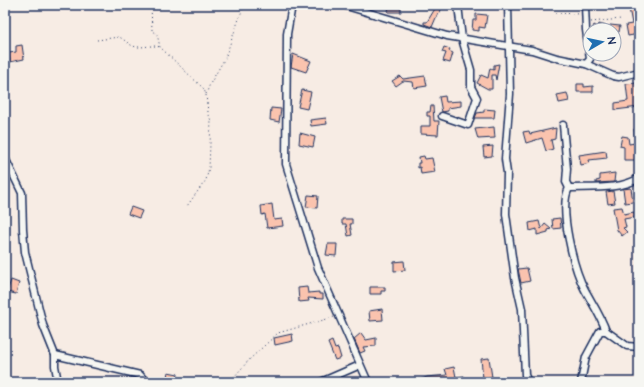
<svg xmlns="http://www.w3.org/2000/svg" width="644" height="387" font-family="'Architects Daughter',sans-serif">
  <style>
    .building { fill: #fac3ae; stroke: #1b2f5e }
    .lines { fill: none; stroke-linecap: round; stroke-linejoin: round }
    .street-casing { stroke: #1b2f5e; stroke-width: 9 }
    .path { stroke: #1b2f5e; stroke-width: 1; stroke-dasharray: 1 3; stroke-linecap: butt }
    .street { stroke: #f6f6f2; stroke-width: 6 }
  </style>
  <rect width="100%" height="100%" fill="#f7ece4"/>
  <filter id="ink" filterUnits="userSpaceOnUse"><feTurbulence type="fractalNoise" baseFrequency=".025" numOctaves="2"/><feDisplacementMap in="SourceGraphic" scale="8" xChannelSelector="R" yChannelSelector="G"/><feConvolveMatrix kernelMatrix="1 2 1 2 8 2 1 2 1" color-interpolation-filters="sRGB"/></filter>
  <g filter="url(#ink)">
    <g class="building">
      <polygon points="389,5 401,5 401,12 388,12"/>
      <polygon points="639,6 639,34 628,36 626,25 632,24 629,8"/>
      <polygon points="436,7 441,10 439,14 438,13 432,27 424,24 424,22 427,22"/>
      <polygon points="476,14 487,15 485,28 479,27 479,31 472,30 473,20 476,20"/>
      <polygon points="599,24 610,27 610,25 620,26 619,32 614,32 614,30 592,30 594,25 598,27"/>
      <polygon points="22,45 24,59 10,62 9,53 16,52 16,46"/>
      <polygon points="444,47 450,49 449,51 453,53 450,63 443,61 446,53 442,52"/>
      <polygon points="293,54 311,61 306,72 291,67"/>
      <polygon points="499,64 496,80 495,75 492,75 492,89 488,89 477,83 481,75 488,78 490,68 494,70 494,65"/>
      <polygon points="400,76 403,79 425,76 427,86 414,88 413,82 403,81 396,86 392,81"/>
      <polygon points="636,83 639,107 615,110 615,103 628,101 626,84"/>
      <polygon points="577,84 584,84 584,87 593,86 593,92 577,92"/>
      <polygon points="302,90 311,92 307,109 298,107"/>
      <polygon points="567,93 569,101 559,103 557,95"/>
      <polygon points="445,96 446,102 461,101 461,106 448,108 448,111 442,112 439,97"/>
      <polygon points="431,106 433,106 434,121 439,121 438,135 421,134 421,126 430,126 430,116 427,116 427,112 430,112"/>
      <polygon points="271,108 281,109 279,122 270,120"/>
      <polygon points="484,109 495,110 494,118 475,118 477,113 484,112"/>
      <polygon points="326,118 327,124 311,126 310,120"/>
      <polygon points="494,127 495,138 478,139 475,129"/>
      <polygon points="556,128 555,139 551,140 553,149 546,151 542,138 526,143 523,132 529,131 530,134"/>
      <polygon points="634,129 639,129 639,160 624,160 624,147 620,146 622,136 628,137 629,144 635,143"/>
      <polygon points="300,133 315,137 313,147 299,144"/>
      <polygon points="493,146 492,156 484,157 483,147"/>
      <polygon points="606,151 607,158 589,160 590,163 581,165 579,155"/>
      <polygon points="424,156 425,159 432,158 435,172 421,174 420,167 418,168 418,163 420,163 419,157"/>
      <polygon points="615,173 614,182 596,183 596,181 600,180 600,175"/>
      <polygon points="631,188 633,202 625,203 623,189"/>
      <polygon points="613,191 615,203 608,204 606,192"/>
      <polygon points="308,195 318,196 317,208 306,207"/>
      <polygon points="272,204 274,220 282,219 283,226 267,228 265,214 262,215 261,206"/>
      <polygon points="131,207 142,211 139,218 128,214"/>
      <polygon points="622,207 624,214 634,212 635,217 624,219 626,227 623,228 627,232 622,236 617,230 613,208"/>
      <polygon points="560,218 561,228 553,229 552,219"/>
      <polygon points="342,219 352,219 352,224 350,224 352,235 348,236 346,224 342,224"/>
      <polygon points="539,221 541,229 545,224 551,229 548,230 548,232 537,235 537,229 530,231 529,223"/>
      <polygon points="328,244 337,244 336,256 326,255"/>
      <polygon points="404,261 405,270 394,271 394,262"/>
      <polygon points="527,268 530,281 521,283 518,269"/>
      <polygon points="11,280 19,283 16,294 7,292"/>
      <polygon points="307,287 308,293 319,292 319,294 323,294 323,299 308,298 309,301 299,302 298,288"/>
      <polygon points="370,287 385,287 385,291 381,291 381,294 370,294"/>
      <polygon points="382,309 383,320 370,321 369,311"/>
      <polygon points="361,333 366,340 376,338 376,346 363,347 365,351 360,353 354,339"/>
      <polygon points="292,334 293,341 275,345 274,338"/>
      <polygon points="332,341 335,349 338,348 341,358 335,360 328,343"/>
      <polygon points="489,358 492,377 483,378 481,359"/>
      <polygon points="454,367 456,377 464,376 465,382 414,382 427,377 447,375 445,369"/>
      <polygon points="168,372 178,374 177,382 166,382"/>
    </g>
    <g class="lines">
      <defs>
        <g id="street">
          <polyline points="292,5 287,34 286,164 318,268 368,382"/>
          <polyline points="343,5 447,36 532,50 557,58 586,64 613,76 619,77 639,72"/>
          <polyline points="508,5 510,94 505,159 507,173 506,214 515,278 522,309 525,375 528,382"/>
          <polyline points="585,5 586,30 590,59 586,64"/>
          <polyline points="442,116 468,125 477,98 471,87 471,70 462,39 458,5"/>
          <polyline points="563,125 567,169 566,182 569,188"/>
          <polyline points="5,158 22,193 23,230 25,252 43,325 55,355 55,366 58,382"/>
          <polyline points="606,331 627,346 639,347"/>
          <polyline points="55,355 140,375 146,382"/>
          <polyline points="321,382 360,365"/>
          <path d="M581 382 586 357 600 331H606C601 316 592 303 585 290 574 270 558 208 569 188 590 187 621 190 639 178"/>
        </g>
      </defs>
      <use href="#street" class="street-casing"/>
      <g class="path">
        <polyline points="151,5 152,30 157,34 160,47 204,89 206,95 208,112 211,121 209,168 206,180 187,206"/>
        <polyline points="556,13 580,14"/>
        <polyline points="591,22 621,19"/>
        <path d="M97 40 119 37C124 39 128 44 133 46 141 49 150 44 160 47"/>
        <polyline points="206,94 210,84 225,58 244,5"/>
        <polyline points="227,382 233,378 250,359 278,333 334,317"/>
      </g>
      <use href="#street" class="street"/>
    </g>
  </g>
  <rect width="644" height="387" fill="none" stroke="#f6f6f2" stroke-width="20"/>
  <rect x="10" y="10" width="624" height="367" fill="none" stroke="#1b2f5e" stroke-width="1.5" filter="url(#ink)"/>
  <g transform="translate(602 42) rotate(81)"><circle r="19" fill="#f6f6f2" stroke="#9ea6b7"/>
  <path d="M0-3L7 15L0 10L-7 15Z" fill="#1f6fb2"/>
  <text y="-6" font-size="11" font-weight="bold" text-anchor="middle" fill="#1b2f5e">N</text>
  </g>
</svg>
